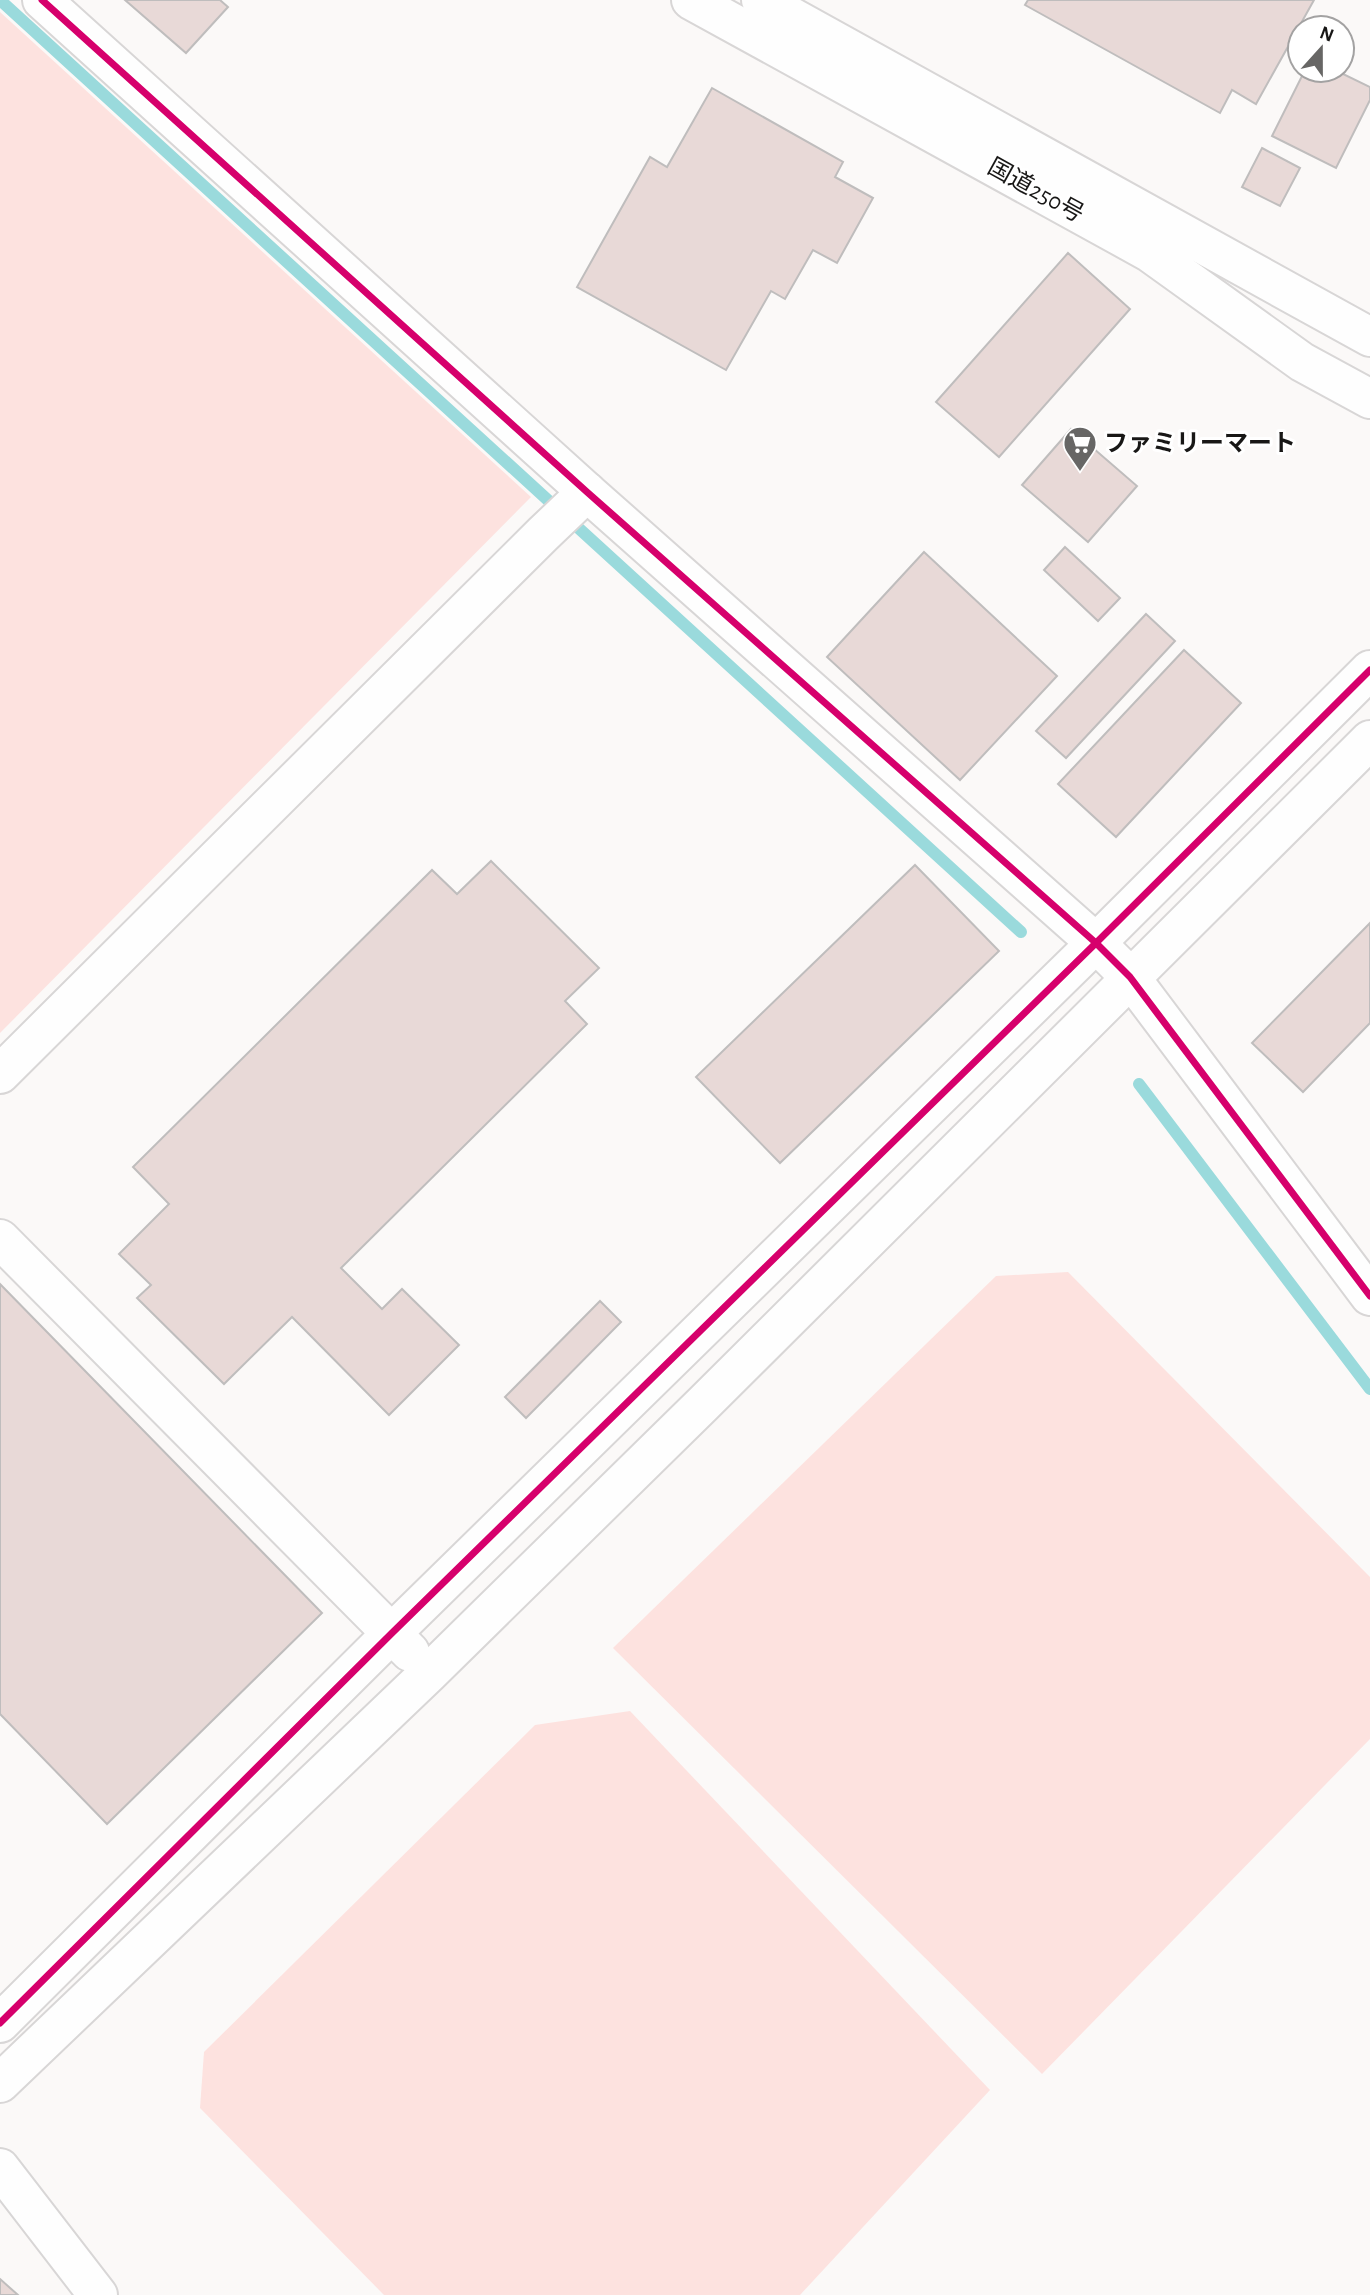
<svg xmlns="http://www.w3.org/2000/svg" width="1370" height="2295" font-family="'Alegreya Sans','Noto Sans JP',sans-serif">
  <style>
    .green { fill: #fde2df }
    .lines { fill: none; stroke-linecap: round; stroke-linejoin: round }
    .stream { stroke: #9adadc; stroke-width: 12 }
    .building { fill: #e8d9d7; stroke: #bfbdbd; stroke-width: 2 }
    .tertiary-casing { stroke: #d8d6d6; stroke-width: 42 }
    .trunk-casing { stroke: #d8d6d6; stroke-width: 42 }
    .tertiary { stroke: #fefefe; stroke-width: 38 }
    .trunk { stroke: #fefefe; stroke-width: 38 }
    .cycleway-casing { stroke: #fff; stroke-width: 11 }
    .cycleway { stroke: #d6006c; stroke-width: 7 }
    .labels { text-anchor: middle; stroke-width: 6; stroke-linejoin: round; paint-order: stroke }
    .street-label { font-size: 24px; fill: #181716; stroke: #fff }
    .poi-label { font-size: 24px; font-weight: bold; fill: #181716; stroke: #fff; text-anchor: start }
  </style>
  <rect width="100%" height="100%" fill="#fbf9f8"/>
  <g class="green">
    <polygon points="0,12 531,497 0,1033"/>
    <polygon points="1068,1272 1370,1577 1370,1739 1042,2074 613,1648 996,1276"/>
    <polygon points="630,1711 990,2090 800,2295 384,2295 200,2108 204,2052 535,1725"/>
  </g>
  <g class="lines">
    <g class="stream">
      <polyline points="0,0 1021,932"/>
      <polyline points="1139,1084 1370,1389"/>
    </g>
  </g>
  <g class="building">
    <polygon points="125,0 220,0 228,7 186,53"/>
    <polygon points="1028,0 1314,0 1256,104 1232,90 1220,113 1025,5"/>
    <polygon points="1305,70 1335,70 1370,87 1370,100 1336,168 1272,136"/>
    <polygon points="712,88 843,162 835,177 873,198 837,263 813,250 785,299 771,291 726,370 577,287 650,157 667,167"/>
    <polygon points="1262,148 1300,168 1280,206 1242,187"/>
    <polygon points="1068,253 1130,309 999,457 936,402"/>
    <polygon points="1071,429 1137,486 1088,542 1022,485"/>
    <polygon points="1065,547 1120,598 1098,621 1044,570"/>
    <polygon points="924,552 1057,676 960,780 827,657"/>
    <polygon points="1146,614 1175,641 1066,758 1036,731"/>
    <polygon points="1184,650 1241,703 1116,837 1058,784"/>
    <polygon points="491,861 599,968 565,1001 587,1024 341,1268 382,1309 402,1289 459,1345 389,1415 292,1317 224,1384 137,1298 151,1285 119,1254 169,1204 133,1167 432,870 457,894"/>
    <polygon points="915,865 999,951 780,1163 696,1077"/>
    <polygon points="1370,923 1370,1023 1303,1092 1252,1043"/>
    <polygon points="0,1284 322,1613 107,1824 0,1714"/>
    <polygon points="600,1301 621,1322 526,1418 505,1397"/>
    <polygon points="0,2279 18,2295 0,2295"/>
  </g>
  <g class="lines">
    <defs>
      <g id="tertiary">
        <polyline points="42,0 587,492 1096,943 1130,977 1370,1296"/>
        <polyline points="0,1074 543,534 587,492"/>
        <polyline points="0,1239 410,1652"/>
        <polyline points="0,2023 392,1633 1096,943 1370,670"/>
        <polyline points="0,2083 429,1673 703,1404 1370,740"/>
        <polyline points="0,2168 98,2295"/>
      </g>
      <g id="trunk">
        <polyline points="691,0 1149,252 1302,362 1370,399"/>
        <polyline points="761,0 1370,337"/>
      </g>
    </defs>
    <use href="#tertiary" class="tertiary-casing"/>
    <use href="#trunk" class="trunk-casing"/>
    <use href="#tertiary" class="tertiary"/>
    <use href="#trunk" class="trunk"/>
    <defs>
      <g id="cycleway">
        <polyline points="42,0 587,492 1096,943 1130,977 1370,1296"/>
        <polyline points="0,2023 392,1633 1096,943 1370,670"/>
      </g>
    </defs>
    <use href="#cycleway" class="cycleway-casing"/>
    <use href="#cycleway" class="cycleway"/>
  </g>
  <defs>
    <symbol id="supermarket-pin" viewBox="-11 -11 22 30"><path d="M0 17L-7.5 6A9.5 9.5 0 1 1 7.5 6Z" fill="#676665" stroke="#fff"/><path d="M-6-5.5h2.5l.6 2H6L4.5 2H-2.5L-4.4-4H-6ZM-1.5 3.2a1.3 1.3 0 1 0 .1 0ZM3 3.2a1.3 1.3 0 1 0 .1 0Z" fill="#fff"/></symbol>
  </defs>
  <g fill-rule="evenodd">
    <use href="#supermarket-pin" x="1061" y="424" width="38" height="52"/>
  </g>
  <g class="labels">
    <g class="street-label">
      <text transform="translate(1036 190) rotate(29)" y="8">国道250号</text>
    </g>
    <g class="poi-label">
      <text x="1104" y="451">ファミリーマート</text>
    </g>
  </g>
  <g transform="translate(1321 49) rotate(21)"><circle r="33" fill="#ffffff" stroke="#a3a2a2" stroke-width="2"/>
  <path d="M0-5L12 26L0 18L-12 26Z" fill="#676665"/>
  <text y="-10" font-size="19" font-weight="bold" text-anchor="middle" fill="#181716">N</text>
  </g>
</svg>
